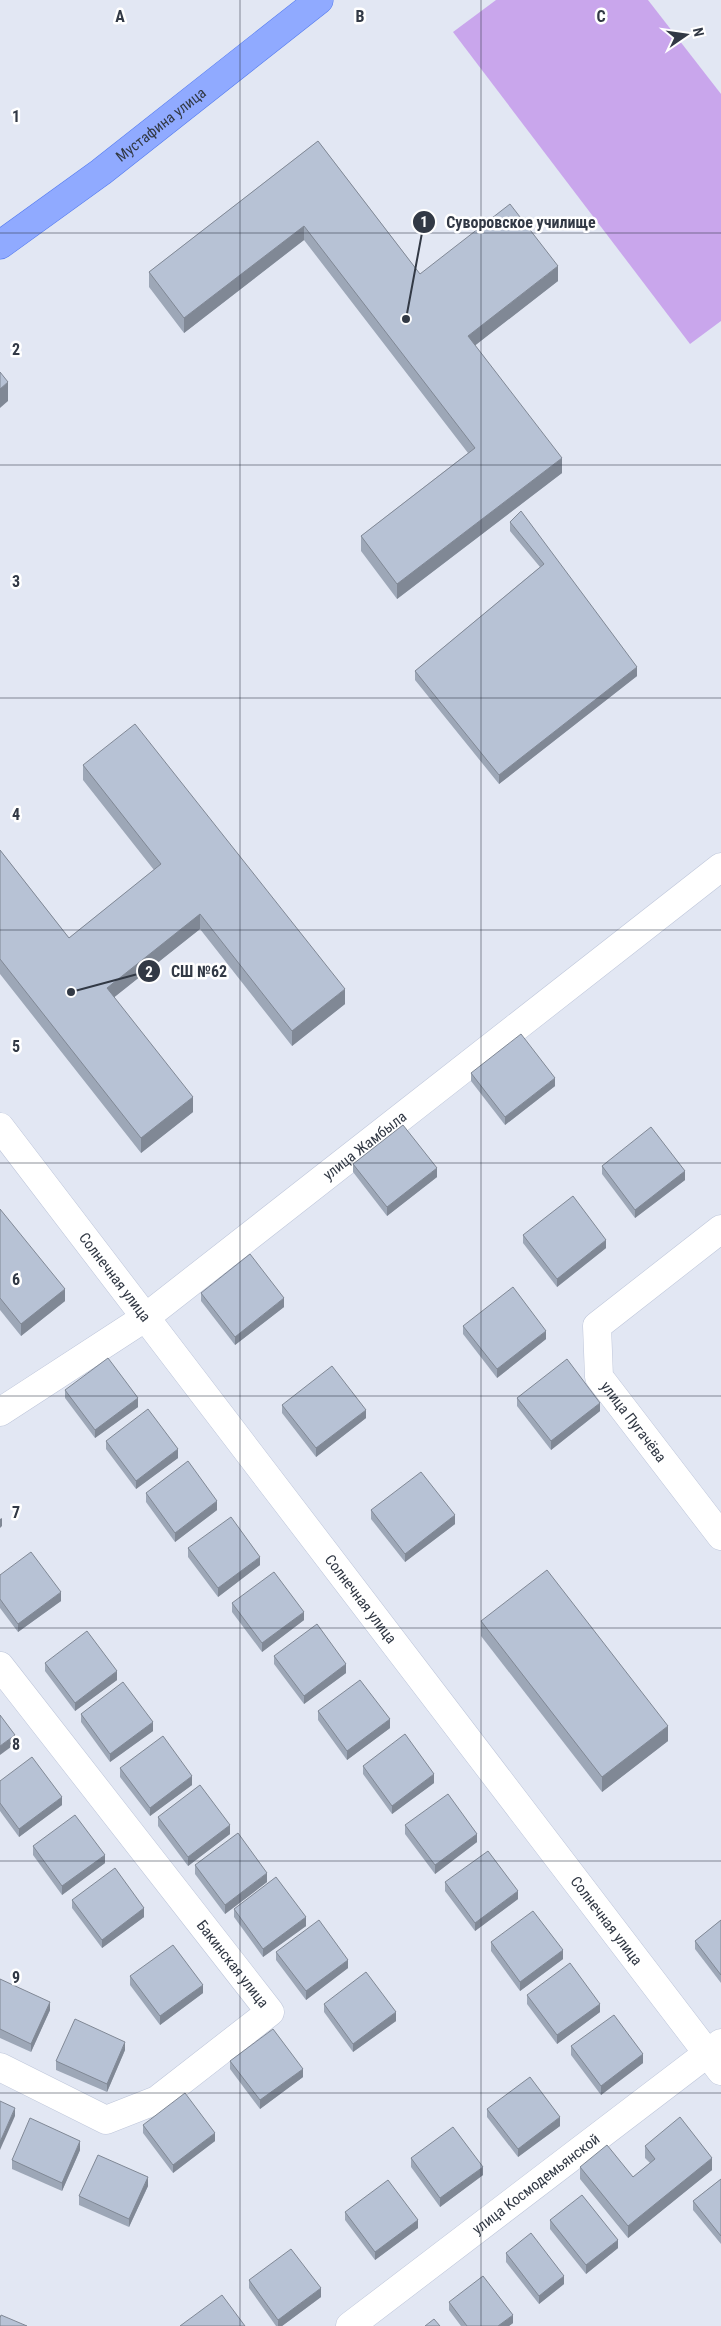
<svg xmlns="http://www.w3.org/2000/svg" width="721" height="2326" font-family="'Roboto Condensed',sans-serif">
  <style>
    .garden { fill: #c9a6ec }
    .lines { fill: none; stroke-linecap: round; stroke-linejoin: round }
    .minor-casing { stroke: #bec6da; stroke-width: 29 }
    .major-casing { stroke: #547bef; stroke-width: 29 }
    .minor { stroke: #fff; stroke-width: 28 }
    .major { stroke: #90aaff; stroke-width: 28 }
    .wall { fill: #9da7b7 }
    .shaded-wall { fill: #808895 }
    .building { fill: #b7c2d5; stroke: #808895 }
    .grid { fill: none; stroke: #323945; stroke-width: 1; stroke-opacity: 0.55 }
    .labels { text-anchor: middle; stroke-width: 5; stroke-linejoin: round; paint-order: stroke }
    .street-label { font-size: 15px; fill: #323945; stroke: #fff }
    .grid-label { font-size: 16px; text-anchor: middle; font-weight: bold; fill: #323945; stroke: #fff; stroke-width: 5; stroke-linejoin: round; paint-order: stroke }
    .leader { fill: none; stroke: #323945; stroke-width: 2 }
    .callout-dot { fill: #323945; stroke: #fff; stroke-width: 2 }
    .mark-label { font-size: 15px; text-anchor: middle; font-weight: bold; fill: #fff }
    .callout-label { font-size: 16px; text-anchor: middle; font-weight: bold; fill: #323945; stroke: #fff; stroke-width: 5; stroke-linejoin: round; paint-order: stroke }
  </style>
  <rect width="100%" height="100%" fill="#e2e7f3"/>
  <polygon class="garden" points="496,0 648,0 721,94 721,321 690,344 453,32"/>
  <g class="lines">
    <defs>
      <g id="minor">
        <path id="s1" d="M0 1127 721 2071"/>
        <path id="s2" d="M721 1229 597 1326 599 1377 721 1536"/>
        <path id="s3" d="M0 1412 146 1317 721 867"/>
        <path id="s4" d="M0 1666 270 2012 157 2100 106 2120 0 2067"/>
        <path id="s5" d="M350 2326 721 2043"/>
      </g>
      <g id="major">
        <path id="s6" d="M0 245 101 172 319 0"/>
      </g>
    </defs>
    <use href="#minor" class="minor-casing"/>
    <use href="#major" class="major-casing"/>
    <use href="#minor" class="minor"/>
    <use href="#major" class="major"/>
  </g>
  <g class="wall">
    <polygon points="318,141 420,274 558,281 475,345 562,473 397,599 361,551 361,536 468,453 304,240 184,333 149,287 149,272"/>
    <polygon points="510,522 637,676 499,784 415,680 415,671 540,567 510,531"/>
    <polygon points="83,765 345,1004 292,1046 200,929 114,997 193,1112 141,1153 0,974 0,850 69,938 154,870 83,780"/>
    <polygon points="471,1073 555,1086 505,1125 471,1081"/>
    <polygon points="353,1164 437,1177 387,1216 353,1172"/>
    <polygon points="602,1166 685,1180 635,1218 602,1174"/>
    <polygon points="0,1209 65,1301 21,1336 0,1310"/>
    <polygon points="523,1235 606,1248 557,1287 523,1243"/>
    <polygon points="201,1293 284,1307 235,1345 201,1301"/>
    <polygon points="463,1326 546,1339 497,1378 463,1334"/>
    <polygon points="65,1390 138,1407 95,1438 65,1398"/>
    <polygon points="517,1398 600,1411 551,1450 517,1406"/>
    <polygon points="282,1405 366,1418 316,1457 282,1413"/>
    <polygon points="106,1441 178,1458 136,1489 106,1449"/>
    <polygon points="146,1493 217,1510 175,1542 146,1502"/>
    <polygon points="371,1510 455,1524 405,1562 371,1519"/>
    <polygon points="188,1548 260,1565 218,1597 188,1557"/>
    <polygon points="0,1575 61,1601 18,1632 0,1608"/>
    <polygon points="232,1603 304,1620 262,1652 232,1612"/>
    <polygon points="481,1621 668,1741 602,1792 481,1636"/>
    <polygon points="274,1656 346,1673 304,1704 274,1664"/>
    <polygon points="45,1663 117,1680 75,1711 45,1671"/>
    <polygon points="318,1711 390,1728 347,1760 318,1720"/>
    <polygon points="81,1714 153,1731 110,1762 81,1722"/>
    <polygon points="363,1766 434,1783 392,1814 363,1774"/>
    <polygon points="120,1768 192,1785 150,1816 120,1777"/>
    <polygon points="0,1781 62,1805 19,1837 0,1811"/>
    <polygon points="158,1817 230,1834 188,1866 158,1826"/>
    <polygon points="405,1825 477,1842 435,1874 405,1834"/>
    <polygon points="33,1846 105,1863 62,1895 33,1855"/>
    <polygon points="195,1865 267,1882 225,1914 195,1874"/>
    <polygon points="445,1882 518,1899 475,1931 445,1891"/>
    <polygon points="72,1900 144,1917 102,1948 72,1908"/>
    <polygon points="234,1909 306,1926 263,1957 234,1917"/>
    <polygon points="721,1920 721,1983 695,1949 695,1941"/>
    <polygon points="491,1942 563,1959 520,1991 491,1951"/>
    <polygon points="276,1952 348,1968 306,2000 276,1960"/>
    <polygon points="130,1976 203,1993 160,2025 130,1985"/>
    <polygon points="0,1979 50,2010 31,2052 0,2038"/>
    <polygon points="527,1995 600,2012 557,2044 527,2004"/>
    <polygon points="324,2004 396,2021 353,2052 324,2012"/>
    <polygon points="571,2046 643,2063 601,2095 571,2055"/>
    <polygon points="125,2050 107,2092 56,2070 56,2061"/>
    <polygon points="230,2061 303,2077 260,2109 230,2069"/>
    <polygon points="487,2109 560,2126 518,2157 487,2117"/>
    <polygon points="143,2125 215,2141 173,2173 143,2133"/>
    <polygon points="645,2146 712,2170 628,2238 580,2179 580,2167 633,2177 650,2163 645,2158"/>
    <polygon points="80,2150 62,2191 12,2169 12,2160"/>
    <polygon points="411,2158 483,2175 440,2207 411,2167"/>
    <polygon points="721,2179 721,2244 693,2210 693,2201"/>
    <polygon points="148,2186 129,2227 79,2205 79,2196"/>
    <polygon points="345,2212 418,2228 375,2260 345,2220"/>
    <polygon points="550,2220 618,2248 586,2274 550,2229"/>
    <polygon points="506,2253 564,2284 539,2304 506,2262"/>
    <polygon points="249,2280 321,2297 282,2326 276,2326 249,2288"/>
    <polygon points="449,2302 513,2323 509,2326 461,2326 449,2310"/>
  </g>
  <g class="shaded-wall">
    <polygon points="304,226 304,240 184,333 184,318"/>
    <polygon points="558,266 558,281 468,351 468,336"/>
    <polygon points="8,382 8,401 0,408 0,389"/>
    <polygon points="562,458 562,473 397,599 397,584"/>
    <polygon points="637,667 637,676 499,784 499,775"/>
    <polygon points="200,914 200,929 107,1003 107,988"/>
    <polygon points="345,989 345,1004 292,1046 292,1031"/>
    <polygon points="555,1078 555,1086 505,1125 505,1117"/>
    <polygon points="193,1097 193,1112 141,1153 141,1138"/>
    <polygon points="437,1168 437,1177 387,1216 387,1207"/>
    <polygon points="685,1171 685,1180 635,1218 635,1210"/>
    <polygon points="606,1240 606,1248 557,1287 557,1279"/>
    <polygon points="65,1289 65,1301 21,1336 21,1324"/>
    <polygon points="284,1298 284,1307 235,1345 235,1337"/>
    <polygon points="546,1331 546,1339 497,1378 497,1369"/>
    <polygon points="138,1398 138,1407 95,1438 95,1430"/>
    <polygon points="600,1403 600,1411 551,1450 551,1441"/>
    <polygon points="366,1410 366,1418 316,1457 316,1448"/>
    <polygon points="178,1449 178,1458 136,1489 136,1481"/>
    <polygon points="217,1501 217,1510 175,1542 175,1533"/>
    <polygon points="455,1515 455,1524 405,1562 405,1554"/>
    <polygon points="2,1518 2,1526 0,1528 0,1519"/>
    <polygon points="260,1557 260,1565 218,1597 218,1588"/>
    <polygon points="61,1592 61,1601 18,1632 18,1624"/>
    <polygon points="304,1612 304,1620 262,1652 262,1643"/>
    <polygon points="346,1664 346,1673 304,1704 304,1696"/>
    <polygon points="117,1671 117,1680 75,1711 75,1703"/>
    <polygon points="390,1719 390,1728 347,1760 347,1751"/>
    <polygon points="153,1722 153,1731 110,1762 110,1754"/>
    <polygon points="668,1726 668,1741 602,1792 602,1777"/>
    <polygon points="15,1735 15,1744 0,1755 0,1746"/>
    <polygon points="434,1774 434,1783 392,1814 392,1806"/>
    <polygon points="192,1776 192,1785 150,1816 150,1808"/>
    <polygon points="62,1797 62,1805 19,1837 19,1829"/>
    <polygon points="230,1825 230,1834 188,1866 188,1857"/>
    <polygon points="477,1834 477,1842 435,1874 435,1865"/>
    <polygon points="105,1855 105,1863 62,1895 62,1886"/>
    <polygon points="267,1873 267,1882 225,1914 225,1905"/>
    <polygon points="518,1891 518,1899 475,1931 475,1923"/>
    <polygon points="144,1908 144,1917 102,1948 102,1940"/>
    <polygon points="306,1917 306,1926 263,1957 263,1949"/>
    <polygon points="563,1950 563,1959 520,1991 520,1982"/>
    <polygon points="348,1960 348,1968 306,2000 306,1991"/>
    <polygon points="203,1985 203,1993 160,2025 160,2016"/>
    <polygon points="50,2002 50,2010 31,2052 31,2044"/>
    <polygon points="600,2004 600,2012 557,2044 557,2035"/>
    <polygon points="396,2012 396,2021 353,2052 353,2044"/>
    <polygon points="125,2042 125,2050 107,2092 107,2084"/>
    <polygon points="643,2054 643,2063 601,2095 601,2086"/>
    <polygon points="303,2069 303,2077 260,2109 260,2100"/>
    <polygon points="15,2108 15,2116 0,2150 0,2142"/>
    <polygon points="560,2117 560,2126 518,2157 518,2149"/>
    <polygon points="215,2133 215,2141 173,2173 173,2165"/>
    <polygon points="80,2141 80,2150 62,2191 62,2183"/>
    <polygon points="712,2158 712,2170 628,2238 628,2226"/>
    <polygon points="483,2167 483,2175 440,2207 440,2198"/>
    <polygon points="148,2177 148,2186 129,2227 129,2219"/>
    <polygon points="418,2220 418,2228 375,2260 375,2252"/>
    <polygon points="618,2240 618,2248 586,2274 586,2265"/>
    <polygon points="564,2276 564,2284 539,2304 539,2296"/>
    <polygon points="321,2288 321,2297 282,2326 278,2326 278,2320"/>
    <polygon points="513,2315 513,2323 509,2326 498,2326"/>
  </g>
  <g class="building">
    <polygon points="318,141 420,274 510,204 558,266 468,336 562,458 397,584 361,536 475,448 304,226 184,318 149,272"/>
    <polygon points="0,372 8,382 0,389"/>
    <polygon points="521,511 637,667 499,775 415,671 544,564 510,522"/>
    <polygon points="135,724 345,989 292,1031 200,914 107,988 193,1097 141,1138 0,959 0,850 69,938 161,864 83,765"/>
    <polygon points="521,1034 555,1078 505,1117 471,1073"/>
    <polygon points="403,1125 437,1168 387,1207 353,1164"/>
    <polygon points="651,1127 685,1171 635,1210 602,1166"/>
    <polygon points="573,1196 606,1240 557,1279 523,1235"/>
    <polygon points="0,1209 65,1289 21,1324 0,1298"/>
    <polygon points="250,1254 284,1298 235,1337 201,1293"/>
    <polygon points="513,1287 546,1331 497,1369 463,1326"/>
    <polygon points="108,1358 138,1398 95,1430 65,1390"/>
    <polygon points="567,1359 600,1403 551,1441 517,1398"/>
    <polygon points="332,1366 366,1410 316,1448 282,1405"/>
    <polygon points="148,1409 178,1449 136,1481 106,1441"/>
    <polygon points="188,1461 217,1501 175,1533 146,1493"/>
    <polygon points="421,1472 455,1515 405,1554 371,1510"/>
    <polygon points="231,1517 260,1557 218,1588 188,1548"/>
    <polygon points="31,1552 61,1592 18,1624 0,1599 0,1575"/>
    <polygon points="547,1570 668,1726 602,1777 481,1621"/>
    <polygon points="274,1572 304,1612 262,1643 232,1603"/>
    <polygon points="317,1624 346,1664 304,1696 274,1656"/>
    <polygon points="87,1631 117,1671 75,1703 45,1663"/>
    <polygon points="360,1680 390,1719 347,1751 318,1711"/>
    <polygon points="123,1682 153,1722 110,1754 81,1714"/>
    <polygon points="0,1715 15,1735 0,1746"/>
    <polygon points="405,1734 434,1774 392,1806 363,1766"/>
    <polygon points="163,1736 192,1776 150,1808 120,1768"/>
    <polygon points="32,1757 62,1797 19,1829 0,1803 0,1781"/>
    <polygon points="200,1785 230,1825 188,1857 158,1817"/>
    <polygon points="448,1794 477,1834 435,1865 405,1825"/>
    <polygon points="75,1815 105,1855 62,1886 33,1846"/>
    <polygon points="238,1833 267,1873 225,1905 195,1865"/>
    <polygon points="488,1851 518,1891 475,1923 445,1882"/>
    <polygon points="115,1868 144,1908 102,1940 72,1900"/>
    <polygon points="276,1877 306,1917 263,1949 234,1909"/>
    <polygon points="533,1911 563,1950 520,1982 491,1942"/>
    <polygon points="319,1920 348,1960 306,1991 276,1952"/>
    <polygon points="721,1920 721,1975 695,1941"/>
    <polygon points="173,1945 203,1985 160,2016 130,1976"/>
    <polygon points="570,1963 600,2004 557,2035 527,1995"/>
    <polygon points="366,1972 396,2012 353,2044 324,2004"/>
    <polygon points="0,1979 50,2002 31,2044 0,2029"/>
    <polygon points="614,2015 643,2054 601,2086 571,2046"/>
    <polygon points="75,2019 125,2042 107,2084 56,2061"/>
    <polygon points="273,2029 303,2069 260,2100 230,2061"/>
    <polygon points="530,2077 560,2117 518,2149 487,2109"/>
    <polygon points="185,2093 215,2133 173,2165 143,2125"/>
    <polygon points="0,2101 15,2108 0,2142"/>
    <polygon points="680,2117 712,2158 628,2226 580,2167 607,2145 633,2177 655,2159 645,2146"/>
    <polygon points="30,2118 80,2141 62,2183 12,2160"/>
    <polygon points="453,2127 483,2167 440,2198 411,2158"/>
    <polygon points="98,2155 148,2177 129,2219 79,2196"/>
    <polygon points="721,2179 721,2236 693,2201"/>
    <polygon points="388,2180 418,2220 375,2252 345,2212"/>
    <polygon points="582,2195 618,2240 586,2265 550,2220"/>
    <polygon points="531,2233 564,2276 539,2296 506,2253"/>
    <polygon points="291,2249 321,2288 278,2320 249,2280"/>
    <polygon points="483,2276 513,2315 498,2326 467,2326 449,2302"/>
    <polygon points="222,2295 245,2326 180,2326"/>
    <polygon points="1,2315 27,2326 0,2326 0,2318"/>
    <polygon points="434,2319 440,2326 425,2326"/>
  </g>
  <path class="grid" d="M240 0V2326M481 0V2326M0 233H721M0 465H721M0 698H721M0 930H721M0 1163H721M0 1396H721M0 1628H721M0 1861H721M0 2093H721"/>
  <g class="labels">
    <g class="street-label">
      <text dy="5" stroke="none"><textPath href="#s6" startOffset="201">Мустафина улица</textPath></text>
      <text dy="5" stroke="none"><textPath href="#s3" startOffset="452">улица Жамбыла</textPath></text>
      <text dy="5" stroke="none"><textPath href="#s1" startOffset="189">Солнечная улица</textPath></text>
      <text dy="5" stroke="none"><textPath href="#s2" startOffset="265">улица Пугачёва</textPath></text>
      <text dy="5" stroke="none"><textPath href="#s1" startOffset="594">Солнечная улица</textPath></text>
      <text dy="5" stroke="none"><textPath href="#s1" startOffset="999">Солнечная улица</textPath></text>
      <text dy="5" stroke="none"><textPath href="#s4" startOffset="378">Бакинская улица</textPath></text>
      <text dy="5" stroke="none"><textPath href="#s5" startOffset="234">улица Космодемьянской</textPath></text>
    </g>
  </g>
  <g class="grid-label">
    <text x="120" y="22">A</text>
    <text x="360" y="22">B</text>
    <text x="601" y="22">C</text>
    <text x="16" y="122">1</text>
    <text x="16" y="355">2</text>
    <text x="16" y="587">3</text>
    <text x="16" y="820">4</text>
    <text x="16" y="1052">5</text>
    <text x="16" y="1285">6</text>
    <text x="16" y="1518">7</text>
    <text x="16" y="1750">8</text>
    <text x="16" y="1983">9</text>
  </g>
  <path class="leader" d="M406 319L424 222M71 992L149 971"/>
  <g class="callout-dot">
    <circle cx="406" cy="319" r="5"/>
    <circle cx="71" cy="992" r="5"/>
    <circle cx="424" cy="222" r="12"/>
    <circle cx="149" cy="971" r="12"/>
  </g>
  <g class="mark-label">
    <text x="424" y="227">1</text>
    <text x="149" y="977">2</text>
  </g>
  <g class="callout-label">
    <text x="521" y="228">Суворовское училище</text>
    <text x="199" y="977">СШ №62</text>
  </g>
  <g transform="translate(686 35) rotate(77)" stroke="#ffffff" stroke-width="4" paint-order="stroke">
  <path d="M0-4L9 19L0 12L-9 19Z" fill="#323945"/>
  <text y="-8" font-size="14" font-weight="bold" text-anchor="middle" fill="#323945">N</text>
  </g>
</svg>
